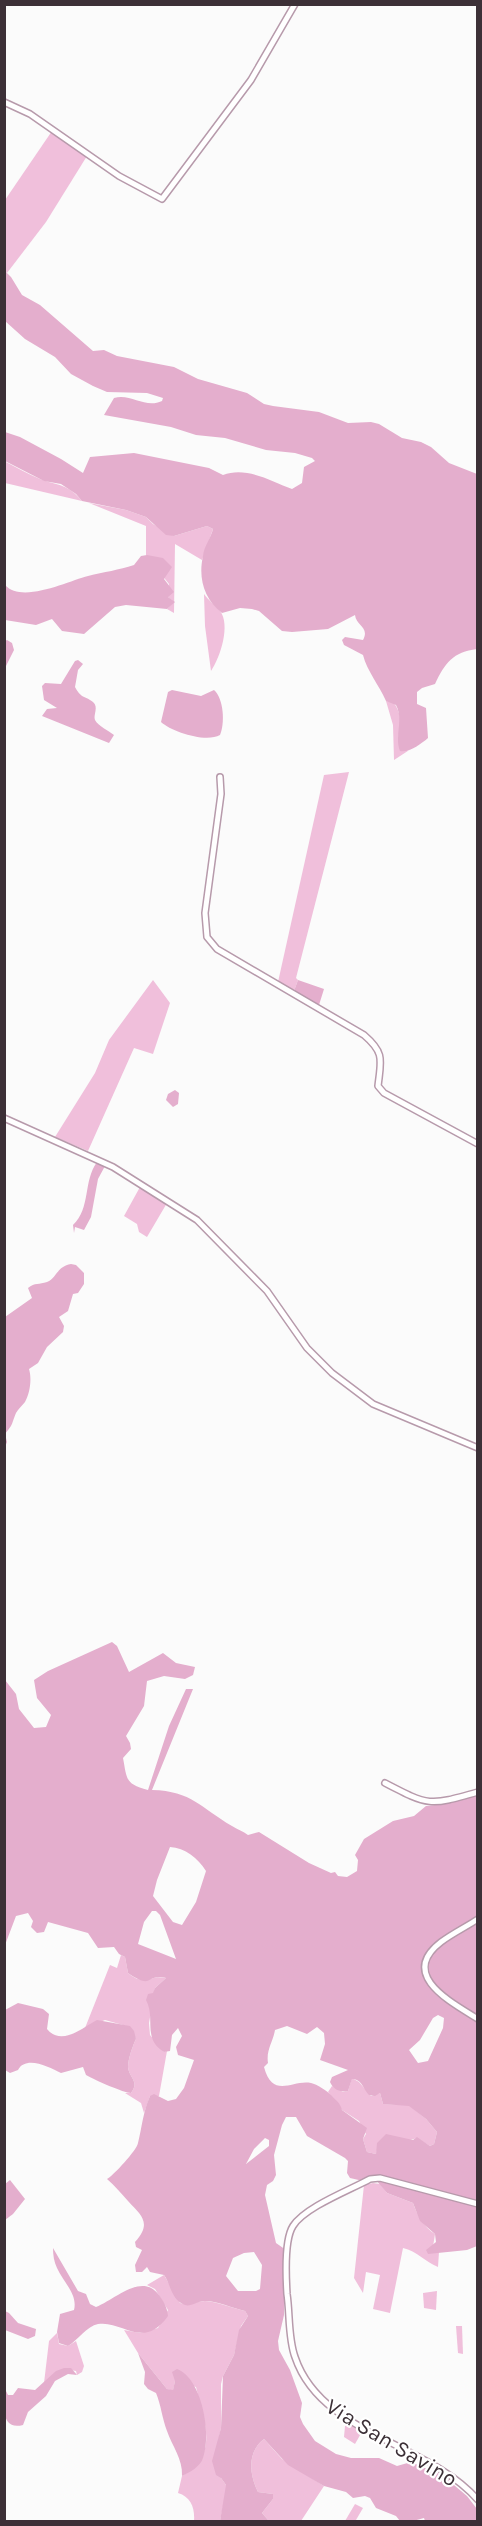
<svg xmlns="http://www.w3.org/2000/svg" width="482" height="2526" font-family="Karla,sans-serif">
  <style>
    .green { fill: #f0bfdb }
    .forest { fill: #e4aecd; fill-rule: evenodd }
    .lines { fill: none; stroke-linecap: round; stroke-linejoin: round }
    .minor-casing { stroke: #b79aab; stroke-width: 8 }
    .minor { stroke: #fff; stroke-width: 5 }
    .labels { text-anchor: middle; stroke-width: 4.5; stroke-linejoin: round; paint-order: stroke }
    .street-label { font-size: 22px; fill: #3c3037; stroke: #fff }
  </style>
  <rect width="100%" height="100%" fill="#fbfbfb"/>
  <g class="green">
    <polygon points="52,131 87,156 46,222 7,273 5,271 5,200"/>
    <path d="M4 461C16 467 28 474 40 479 59 486 68 484 82 501L5 483Z"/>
    <polygon points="89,503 126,510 146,517 153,524 174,536 207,526 213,529 202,560 175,544 174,613 167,609 174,602 168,597 169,584 146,555 146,526"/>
    <path d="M204 594C209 601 215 605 220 611 231 625 220 658 211 671L205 626Z"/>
    <path d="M386 701 393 702C402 712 401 726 398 738L408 751 417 745 394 760 393 725Z"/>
    <polygon points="349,772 296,978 298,980 294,991 278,982 324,775"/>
    <polygon points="153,980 170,1003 153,1054 134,1048 88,1151 55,1137 95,1073 109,1040"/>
    <polygon points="140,1187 167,1203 147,1237 139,1232 137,1224 124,1216"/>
    <path d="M121 1955 125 1957 128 1973C147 1988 148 1974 166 1978L155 1988 149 2023 150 2035 164 2052 167 2051 159 2096H150L144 2113 141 2103 125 2093H131C140 2081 129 2078 128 2067 128 2059 133 2045 136 2039L130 2027 105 2020 85 2028 110 1965 117 1968Z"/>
    <polygon points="352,2078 359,2082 371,2096 380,2093 383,2104 409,2105 426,2119 437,2132 434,2144 430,2146 417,2138 377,2150 376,2154 367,2152 363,2139 366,2134 359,2121 342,2110 328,2092 332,2086 343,2092 348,2091"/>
    <path d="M373 2183 380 2184 387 2193 413 2203C417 2215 424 2227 435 2234L432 2253 439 2252 438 2267C425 2262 417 2251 403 2248L390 2313 373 2309 380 2275 366 2272 363 2293 354 2278 364 2185Z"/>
    <path d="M164 2275 180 2303C188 2306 196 2301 205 2301 218 2302 232 2308 245 2311L248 2316 241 2326 234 2355 223 2376 221 2384V2428L218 2442 221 2478 226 2485V2492L220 2521H194C195 2508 191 2497 178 2493L182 2476C220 2455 204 2421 196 2387L175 2381 173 2391 167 2389 138 2353 124 2330 140 2333 158 2328 168 2310 155 2289 147 2285Z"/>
    <polygon points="437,2291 436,2310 424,2308 423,2293"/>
    <polygon points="456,2326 462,2326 463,2354 458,2353"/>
    <path d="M57 2333 59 2344 68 2346 76 2341 84 2366 82 2372 77 2375 76 2371C59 2367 56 2372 44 2383L49 2341Z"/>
    <polygon points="349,2422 363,2430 355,2444 344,2437 345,2426"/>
    <path d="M264 2439 282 2459 324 2486 301 2521H269L262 2513 273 2499V2494L258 2492C249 2474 247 2452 264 2439Z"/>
    <polygon points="355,2504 363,2508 356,2520 345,2521"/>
  </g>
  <g class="forest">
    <path d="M5 271 11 277 22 295 40 305 93 351 104 350 117 356 174 367 198 379 247 393 264 404 273 406 319 412 348 423 371 422 379 424 402 438 421 442 431 447 449 463 477 474V649C453 652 445 663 435 684L422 688 417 692V704L426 708 428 738C421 744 409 753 400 751 394 736 404 720 396 705L386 701C379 685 367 671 363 655L344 645 342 640 345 637 363 640C370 627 356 626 355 615L328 629 292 632 282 631 259 611 252 609 240 608 222 613C204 599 198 578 203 556 204 546 211 538 213 529L207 526 174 536 166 535 146 517 126 510 82 501 76 494 61 484 44 481 5 461V432L20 437 61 459 83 473 90 457 134 453 209 468 223 475C246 466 271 481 292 489L302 483 304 467 315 461 312 458 295 453 266 450 225 438 196 435 171 427 104 415 114 398C131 393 145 409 162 401L163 398 147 393 107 392 93 386 71 374 55 357 25 339 5 321Z"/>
    <path d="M147 555 163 558 172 567 164 579 174 592 168 597 175 602 167 609 126 605 115 607 84 634 62 631 52 619 36 625 5 620V585C22 604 68 581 88 576 104 572 119 570 134 565L141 556Z"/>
    <polygon points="7,640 12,643 14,650 5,668 5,641"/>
    <path d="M78 660 83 664 78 670 75 687C81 699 86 696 93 702 99 707 93 715 95 720 98 726 109 731 114 735L109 743 42 716 47 709 57 708 44 700 42 686 45 683 61 684 75 661Z"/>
    <path d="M172 690 201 696 214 690C224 699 225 724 220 735 206 743 172 732 161 722L168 692Z"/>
    <polygon points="298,980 324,989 319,1005 294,991"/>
    <polygon points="175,1090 179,1093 178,1104 173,1107 166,1100 168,1094"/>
    <path d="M97 1162 105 1166 98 1179 91 1217 84 1230 75 1227 74 1233 73 1225C91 1208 83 1181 97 1162Z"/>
    <path d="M71 1264 76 1265 84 1273V1284L78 1293 73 1294 68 1311 59 1317 64 1326 63 1332 47 1347 38 1363 29 1369C32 1379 30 1393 25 1402 22 1406 18 1409 16 1413 11 1425 14 1423 5 1434L7 1442 5 1447V1317L32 1298 28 1288C35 1282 39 1285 47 1282 57 1278 56 1267 71 1264Z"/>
    <path d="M112 1642 117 1646 129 1672 163 1653 176 1663 195 1667 193 1675 185 1679 164 1676 147 1681 144 1706 126 1736 130 1743 131 1749 123 1758C127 1779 125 1784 148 1790L169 1726 186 1689H193L152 1790C192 1791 201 1808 232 1826 238 1830 243 1831 248 1835L259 1832 309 1863 331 1873 335 1872 338 1876 347 1877 357 1871 358 1860 355 1855 364 1839 393 1821 414 1816 426 1806 444 1804 477 1793V2246L467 2250 428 2254 426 2250 436 2242 435 2234 420 2221 413 2203 387 2193 376 2180 363 2181 350 2178 347 2173 348 2161 345 2158 307 2136 296 2117H286L282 2125 274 2155 276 2175 273 2181 267 2185 265 2195 276 2243 286 2250 284 2315 278 2341 279 2350 290 2370 302 2403 300 2417 303 2424 315 2441 336 2454 351 2458H379L397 2466 411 2462 442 2475 467 2496 477 2509V2521H425L424 2518 413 2521H400L396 2516 376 2508 370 2498 365 2496 353 2498 346 2492 324 2486 288 2465 264 2439C247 2452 249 2474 258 2492L273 2494V2499L262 2513 269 2521H220L226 2485 221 2478 216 2475 212 2461 221 2428 223 2376 234 2355 239 2330 248 2316 245 2311C232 2308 216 2300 203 2301 195 2302 189 2309 181 2303 171 2297 170 2283 164 2275L150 2272 147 2267 142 2272H136L135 2265 142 2250 136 2247 135 2242C152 2223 142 2216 128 2201 121 2193 115 2186 107 2179 113 2176 137 2150 138 2143 142 2127 143 2112 150 2096L154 2094 168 2101 176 2099 184 2088 194 2060 178 2055 176 2047 182 2036 178 2028 172 2035 170 2051 164 2052C142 2039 156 2018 146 2000L148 1994 153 1993 155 1988 166 1978C145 1973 154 1991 128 1973L125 1957 119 1954 114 1947 98 1948 88 1933 48 1922 44 1932 37 1933 31 1927 33 1921 28 1913 16 1916 5 1945V1680L16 1694 19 1709 34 1728 46 1727 51 1715 37 1698 34 1680 48 1671ZM170 1847C185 1848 198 1858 206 1871L196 1902 182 1925 173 1922 153 1896 157 1880ZM152 1911H156L160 1915 176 1959 138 1944 144 1922ZM438 2015 444 2018 443 2028 428 2061 418 2063 409 2050 420 2040 433 2018ZM287 2026 307 2034 317 2027 324 2033 325 2044 320 2060 348 2070 332 2077 330 2082C333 2089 340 2093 348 2091L352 2079C362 2079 363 2089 369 2095L375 2096 380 2093 383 2104 409 2106 426 2119 437 2132 434 2144 430 2146 417 2137 413 2140 386 2134 377 2143 376 2154 367 2152 363 2139 367 2128 342 2110C340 2102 336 2101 331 2095 327 2091 317 2084 311 2083 293 2079 273 2100 264 2067L268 2063C266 2050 273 2042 275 2030ZM265 2138 269 2140V2146L246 2164 254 2149ZM254 2252 262 2265 260 2289 256 2291H238L226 2276 233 2258 244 2253Z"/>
    <path d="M18 2003 43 2009 49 2014 47 2029C62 2047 83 2027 97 2020L130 2026 134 2031 136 2039C133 2045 128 2059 128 2067 129 2078 140 2081 131 2093 124 2093 95 2080 86 2075L83 2067 61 2073C49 2067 26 2055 18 2070L10 2073 5 2070V2010Z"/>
    <polygon points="10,2180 25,2199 13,2214 5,2220 5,2184"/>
    <path d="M53 2248 78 2291 86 2294 90 2304 96 2307C116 2299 142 2272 159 2295 164 2302 167 2307 168 2316 143 2351 123 2320 98 2324 87 2326 78 2340 68 2346L59 2343 57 2332 60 2314 74 2310C78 2294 63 2282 57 2268 54 2262 53 2255 53 2248Z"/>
    <polygon points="5,2311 9,2313 18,2323 36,2329 35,2336 28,2339 5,2330"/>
    <path d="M138 2353 167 2389 173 2390 175 2381 172 2372 177 2369C202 2378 212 2435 203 2458 200 2467 190 2472 182 2476 183 2459 172 2446 167 2431 162 2418 161 2405 156 2393L148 2389 144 2384 145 2372Z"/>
    <path d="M64 2368H71L77 2375 68 2374 55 2381 46 2396 28 2412 23 2425C0 2431 4 2404 5 2389L8 2395H13L18 2388 35 2390 56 2371Z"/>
  </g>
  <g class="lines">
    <defs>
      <g id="minor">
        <polyline points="4,102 30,114 119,176 162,199 251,80 295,4"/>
        <path d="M220 777 221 794 205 913 207 937 217 949 364 1035C385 1053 381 1060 378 1086L384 1093 478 1144"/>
        <polyline points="4,1118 113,1167 197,1220 267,1291 307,1348 332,1373 373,1404 478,1448"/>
        <path d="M385 1783C429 1806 429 1806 478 1792"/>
        <path d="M478 1919C466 1927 453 1933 441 1942 398 1975 451 2002 478 2019"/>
        <path d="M478 2204 380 2178 370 2179C350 2190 305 2207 293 2226 284 2240 286 2278 287 2294 290 2314 288 2338 295 2357 321 2435 428 2442 478 2500"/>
      </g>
    </defs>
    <use href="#minor" class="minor-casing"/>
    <use href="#minor" class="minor"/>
  </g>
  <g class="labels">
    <g class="street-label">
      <text transform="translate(392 2442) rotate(31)" y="8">Via San Savino</text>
    </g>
  </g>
  <rect width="482" height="2526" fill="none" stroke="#3c3037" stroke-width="12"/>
</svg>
